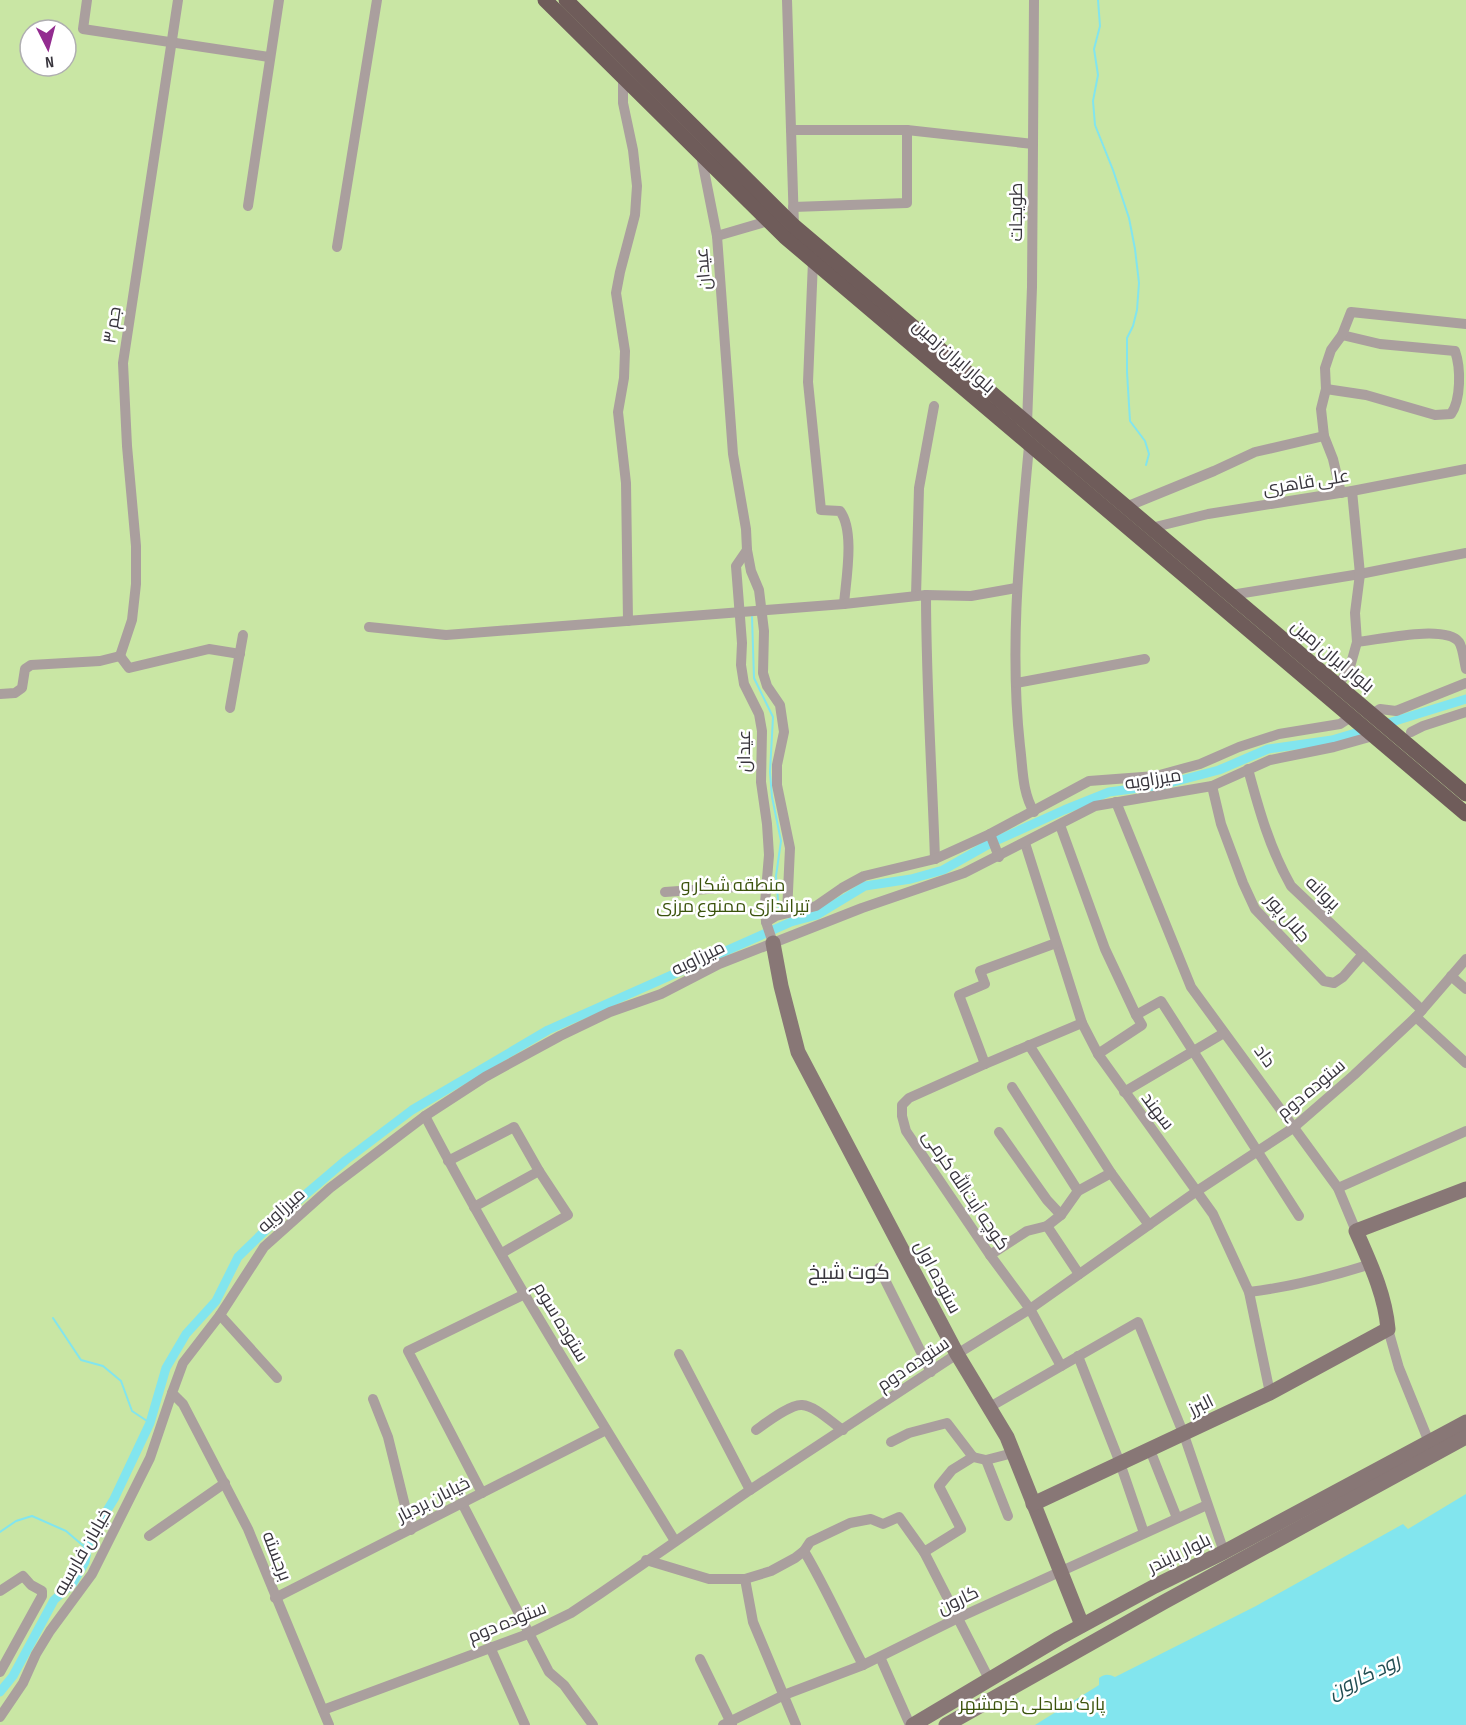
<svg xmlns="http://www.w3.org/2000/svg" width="1466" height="1725" font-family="'Sofia Sans Condensed',Cairo,sans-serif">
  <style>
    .green { fill: #c9e6a4; fill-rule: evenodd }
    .water { fill: #82e5ee }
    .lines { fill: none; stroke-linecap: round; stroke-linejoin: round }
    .stream { stroke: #82e5ee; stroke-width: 2 }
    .canal { stroke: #82e5ee; stroke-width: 9 }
    .street { stroke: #aa9f9e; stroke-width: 10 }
    .secondary { stroke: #887776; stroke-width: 15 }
    .primary { stroke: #6f5c5a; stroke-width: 15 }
    .labels { text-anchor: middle; stroke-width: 5; stroke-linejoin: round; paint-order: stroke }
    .street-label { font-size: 18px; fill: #38353d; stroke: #fff }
    .park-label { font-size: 18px; fill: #3b530c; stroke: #fff }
    .water-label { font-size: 20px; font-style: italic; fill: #224e53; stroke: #fff }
    .quarter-label { font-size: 21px; fill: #38353d; stroke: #fff }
  </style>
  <rect width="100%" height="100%" fill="#f4effc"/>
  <path class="green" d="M0 0H1466V1725H0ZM30 30H66V66H30Z"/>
  <path class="water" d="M1466 1494V1725H1035L1099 1685V1678C1105 1674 1108 1674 1115 1677L1256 1606 1403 1524 1408 1529Z"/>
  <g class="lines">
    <g class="stream">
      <polyline points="1098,0 1100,26 1094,49 1098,75 1093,101 1095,125 1113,170 1129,218 1135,249 1139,283 1137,310 1133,326 1127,338 1127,372 1130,421 1145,441 1149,454 1146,465"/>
      <polyline points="752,617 754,678 773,717 770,772 772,797 781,841 776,876 779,911"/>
      <polyline points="53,1318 81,1360 103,1366 121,1381 132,1411 150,1423"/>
      <polyline points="0,1532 16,1521 32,1516 66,1531 87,1549"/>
    </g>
    <g class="canal">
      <polyline points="1382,725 1466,699"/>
      <polyline points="0,1692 13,1676 54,1600 73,1583 85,1562 89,1540 114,1499 150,1423 166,1368 186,1334 216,1301 238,1257 279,1217 346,1160 412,1110 548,1030 791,922 817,915 865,886 911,879 943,870 989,844 1064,810 1109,792 1162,785 1219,770 1268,749 1332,740 1369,729"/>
    </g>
    <g class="street">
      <polyline points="87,0 83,29 269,57"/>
      <polyline points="787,0 794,226"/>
      <polyline points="623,78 623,103 633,150 637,186 635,215 620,272 616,293 625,351 624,378 618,412 626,483 628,621"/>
      <polyline points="791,130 907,130 1033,144"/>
      <polyline points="701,155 717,236 768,221"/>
      <polyline points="248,206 279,0"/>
      <polyline points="793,207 907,203 907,130"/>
      <polyline points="717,236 733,454 746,529 747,550 751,571 759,590 764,631 763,673 767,686 780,705 784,732 777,765 777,785 790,848 787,913"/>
      <polyline points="337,247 377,0"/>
      <path d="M813 261 808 382 821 510 840 511C855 531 846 579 844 604"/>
      <path d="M1326 389 1366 395 1435 415 1451 414C1461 400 1461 368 1455 351L1380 344 1342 335"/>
      <polyline points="1027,424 1032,287 1034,0"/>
      <path d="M1029 446C1020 546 1009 645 1020 746 1023 769 1022 792 1034 812"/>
      <polyline points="1341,493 1333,459 1324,436 1321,409 1326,389 1325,368 1331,350 1342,335 1351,312 1466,324"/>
      <polyline points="1126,507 1214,471 1255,452 1324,436"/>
      <polyline points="1151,528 1208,514 1352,491 1466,469"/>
      <polyline points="747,550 736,566 742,643 741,665 744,684 759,714 762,731 761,782 767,824 769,855 765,903 766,922 773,943"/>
      <path d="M926 595C926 683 932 771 935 859"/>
      <polyline points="1231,595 1360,574 1466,553"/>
      <polyline points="916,596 919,488 934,406"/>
      <polyline points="369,627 446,635 844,604 926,595 971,596 1016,588"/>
      <path d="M1357 642C1378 640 1445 624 1459 642 1463 648 1464 661 1466 669"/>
      <polyline points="120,656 132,620 136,584 136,546 127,446 123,363 178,0"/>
      <polyline points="1016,683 1145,659"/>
      <polyline points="1337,687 1350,667 1357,642 1355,613 1360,574 1352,491"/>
      <polyline points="0,694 15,693 22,688 25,669 31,665 100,661 120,656 129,668 209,649 240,654"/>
      <polyline points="230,708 243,635"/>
      <polyline points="1372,714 1380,709 1396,711 1466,683"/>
      <polyline points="1411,732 1423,726 1466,712"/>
      <path d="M1248 769C1259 810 1270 849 1291 886L1422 1010"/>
      <polyline points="1212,786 1221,824 1243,883 1255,909 1324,981 1334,983 1343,977 1363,954"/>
      <polyline points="1116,802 1191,987 1338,1188 1356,1231"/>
      <polyline points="1060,825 1105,949 1136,1015 1161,1001 1299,1216"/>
      <polyline points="990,834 999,857"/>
      <polyline points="1025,843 1082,1023 1098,1054 1213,1214 1249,1292 1270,1393"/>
      <polyline points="665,892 765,885"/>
      <polyline points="766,922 776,916 816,906 842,888 864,876 935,859 990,834 1089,781 1156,776 1200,764 1239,747 1279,734 1340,724 1351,717"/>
      <polyline points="1451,976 1466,989"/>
      <polyline points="1416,1017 1466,1063"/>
      <polyline points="1029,1045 1111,1173 1149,1225"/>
      <polyline points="1098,1054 1142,1025 1136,1015"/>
      <polyline points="985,1064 959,995 985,984 980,971 1056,943"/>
      <polyline points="1012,1087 1078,1191"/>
      <polyline points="1124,1092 1224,1033"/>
      <path d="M425 1116C501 1262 589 1401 675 1541"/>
      <polyline points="999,1132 1047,1200 1061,1215"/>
      <polyline points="448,1161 514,1127 539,1171 474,1207"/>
      <polyline points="1338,1188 1466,1131"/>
      <polyline points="1047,1226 1079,1274"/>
      <polyline points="502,1253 568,1215 539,1171"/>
      <polyline points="990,1255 1027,1231 1047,1226 1061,1215 1078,1191 1111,1173"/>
      <polyline points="879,1268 931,1372"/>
      <path d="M1249 1292C1291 1287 1330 1277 1371 1264"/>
      <polyline points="220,1315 277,1378"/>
      <polyline points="1388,1329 1399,1368 1429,1442"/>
      <polyline points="679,1354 750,1490"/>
      <polyline points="1078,1356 1120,1463 1144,1533"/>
      <polyline points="1061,1366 1030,1309 990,1255 906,1131 902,1116 902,1105 909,1098 985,1064 1082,1023"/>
      <polyline points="373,1399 388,1437 411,1530"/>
      <polyline points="988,1408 1138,1322 1184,1435 1224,1552"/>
      <path d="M756 1430C766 1423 790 1404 802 1405 816 1406 832 1423 843 1430"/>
      <polyline points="891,1442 909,1433 947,1423 973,1457"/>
      <polyline points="1150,1450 1177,1518"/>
      <polyline points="986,1460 1008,1516"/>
      <polyline points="482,1493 408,1351 525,1294"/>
      <polyline points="462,1503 549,1672 564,1685 593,1725"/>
      <polyline points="149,1536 225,1483"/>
      <path d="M804 1551C826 1588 843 1627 863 1665"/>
      <polyline points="924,1552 989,1679"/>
      <polyline points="646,1560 709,1579 745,1579 771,1571 795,1558 804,1551 810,1542 850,1523 871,1519 883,1524 899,1517 924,1552 961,1529 939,1486 952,1470 973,1457 986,1460 1013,1453"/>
      <polyline points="745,1579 753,1622 796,1725"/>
      <polyline points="0,1591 23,1576 31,1585 42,1591 42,1596 0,1672"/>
      <polyline points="275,1598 606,1430"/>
      <polyline points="490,1647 525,1725"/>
      <polyline points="880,1657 910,1725"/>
      <polyline points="700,1659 732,1725"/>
      <polyline points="323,1710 528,1634 571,1613 601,1593 750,1490 957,1354 1030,1309 1197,1191 1293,1128 1354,1075 1416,1017 1466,959"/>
      <polyline points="0,1717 23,1683 36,1654 50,1631 92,1574 150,1458 172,1393"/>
      <polyline points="329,1725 248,1529 183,1404 172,1393 183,1363 220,1315 264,1247 330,1188 425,1116 485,1077 560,1036 610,1012 661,994 719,964 773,943 862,908 964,873 1095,806 1212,786 1270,760 1334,747 1373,736"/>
      <polyline points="723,1725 784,1695 863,1665 958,1618 1207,1505"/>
    </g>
    <g class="secondary">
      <polyline points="773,943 781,986 798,1052 957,1354 1007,1437 1082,1625"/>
      <path d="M1033 1504 1270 1393 1388 1329C1385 1294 1370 1263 1356 1231L1466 1189"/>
      <polyline points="913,1725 1059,1638 1155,1586 1224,1552 1466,1422"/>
      <polyline points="946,1725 1164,1602 1466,1437"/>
    </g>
    <g class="primary">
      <polyline points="545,0 785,237 1466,814"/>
      <polyline points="566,0 794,226 1466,794"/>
    </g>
  </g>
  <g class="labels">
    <g class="street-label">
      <text transform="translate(1016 212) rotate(-90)" y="6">طویجات</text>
      <text transform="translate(703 269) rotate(-95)" y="6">عیدان</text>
      <text transform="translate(112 325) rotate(-81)" y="6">جم ۳</text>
      <text transform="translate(954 356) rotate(41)" y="6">بلوار ایران زمین</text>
      <text transform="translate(1306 482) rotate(-9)" y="6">علی قاهری</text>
      <text transform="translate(1333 656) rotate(40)" y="6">بلوار ایران زمین</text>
      <text transform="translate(744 751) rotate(-90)" y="6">عیدان</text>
      <text transform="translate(1153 779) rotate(-9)" y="6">میرزاویه</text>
      <text transform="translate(1323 893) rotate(44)" y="6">پروانه</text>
      <text transform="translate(1288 918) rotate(49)" y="6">جلال پور</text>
      <text transform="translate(698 958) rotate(-26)" y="6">میرزاویه</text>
      <text transform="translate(1265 1056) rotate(54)" y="6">داد</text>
      <text transform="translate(1311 1089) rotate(-40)" y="6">ستوده دوم</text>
      <text transform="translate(1158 1111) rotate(53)" y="6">سهند</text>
      <text transform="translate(966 1190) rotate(56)" y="6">کوچه آیت‌الله کرمی</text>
      <text transform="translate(281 1210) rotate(-42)" y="6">میرزاویه</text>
      <text transform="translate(938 1277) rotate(62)" y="6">ستوده اول</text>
      <text transform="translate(561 1322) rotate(59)" y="6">ستوده سوم</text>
      <text transform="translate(913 1364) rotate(-34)" y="6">ستوده دوم</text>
      <text transform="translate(1201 1405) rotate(-26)" y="6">البرز</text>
      <text transform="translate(433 1499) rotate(-27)" y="6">خیابان بردبار</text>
      <text transform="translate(82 1552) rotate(-60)" y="6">خیابان فارسیه</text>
      <text transform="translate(1179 1553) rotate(-26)" y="6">بلوار بایندر</text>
      <text transform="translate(277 1556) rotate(69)" y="6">برجسته</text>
      <text transform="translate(958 1600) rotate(-25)" y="6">کارون</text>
      <text transform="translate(507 1622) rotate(-22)" y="6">ستوده دوم</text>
    </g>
    <g class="park-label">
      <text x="733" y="891">منطقه شکار و<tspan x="733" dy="21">تیراندازی ممنوع مرزی</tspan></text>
      <text x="1032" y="1710">پارک ساحلی خرمشهر</text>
    </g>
    <g class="water-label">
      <text transform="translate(1364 1676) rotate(-26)" y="7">رود کارون</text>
    </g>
    <g class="quarter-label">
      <text x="849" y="1279">کوت شیخ</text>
    </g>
  </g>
  <g transform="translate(48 48) rotate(174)"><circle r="28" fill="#ffffff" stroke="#afaeb1" stroke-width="1.5"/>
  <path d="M0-4.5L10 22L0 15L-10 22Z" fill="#932c90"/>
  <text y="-9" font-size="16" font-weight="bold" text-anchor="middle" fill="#38353d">N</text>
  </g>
</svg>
